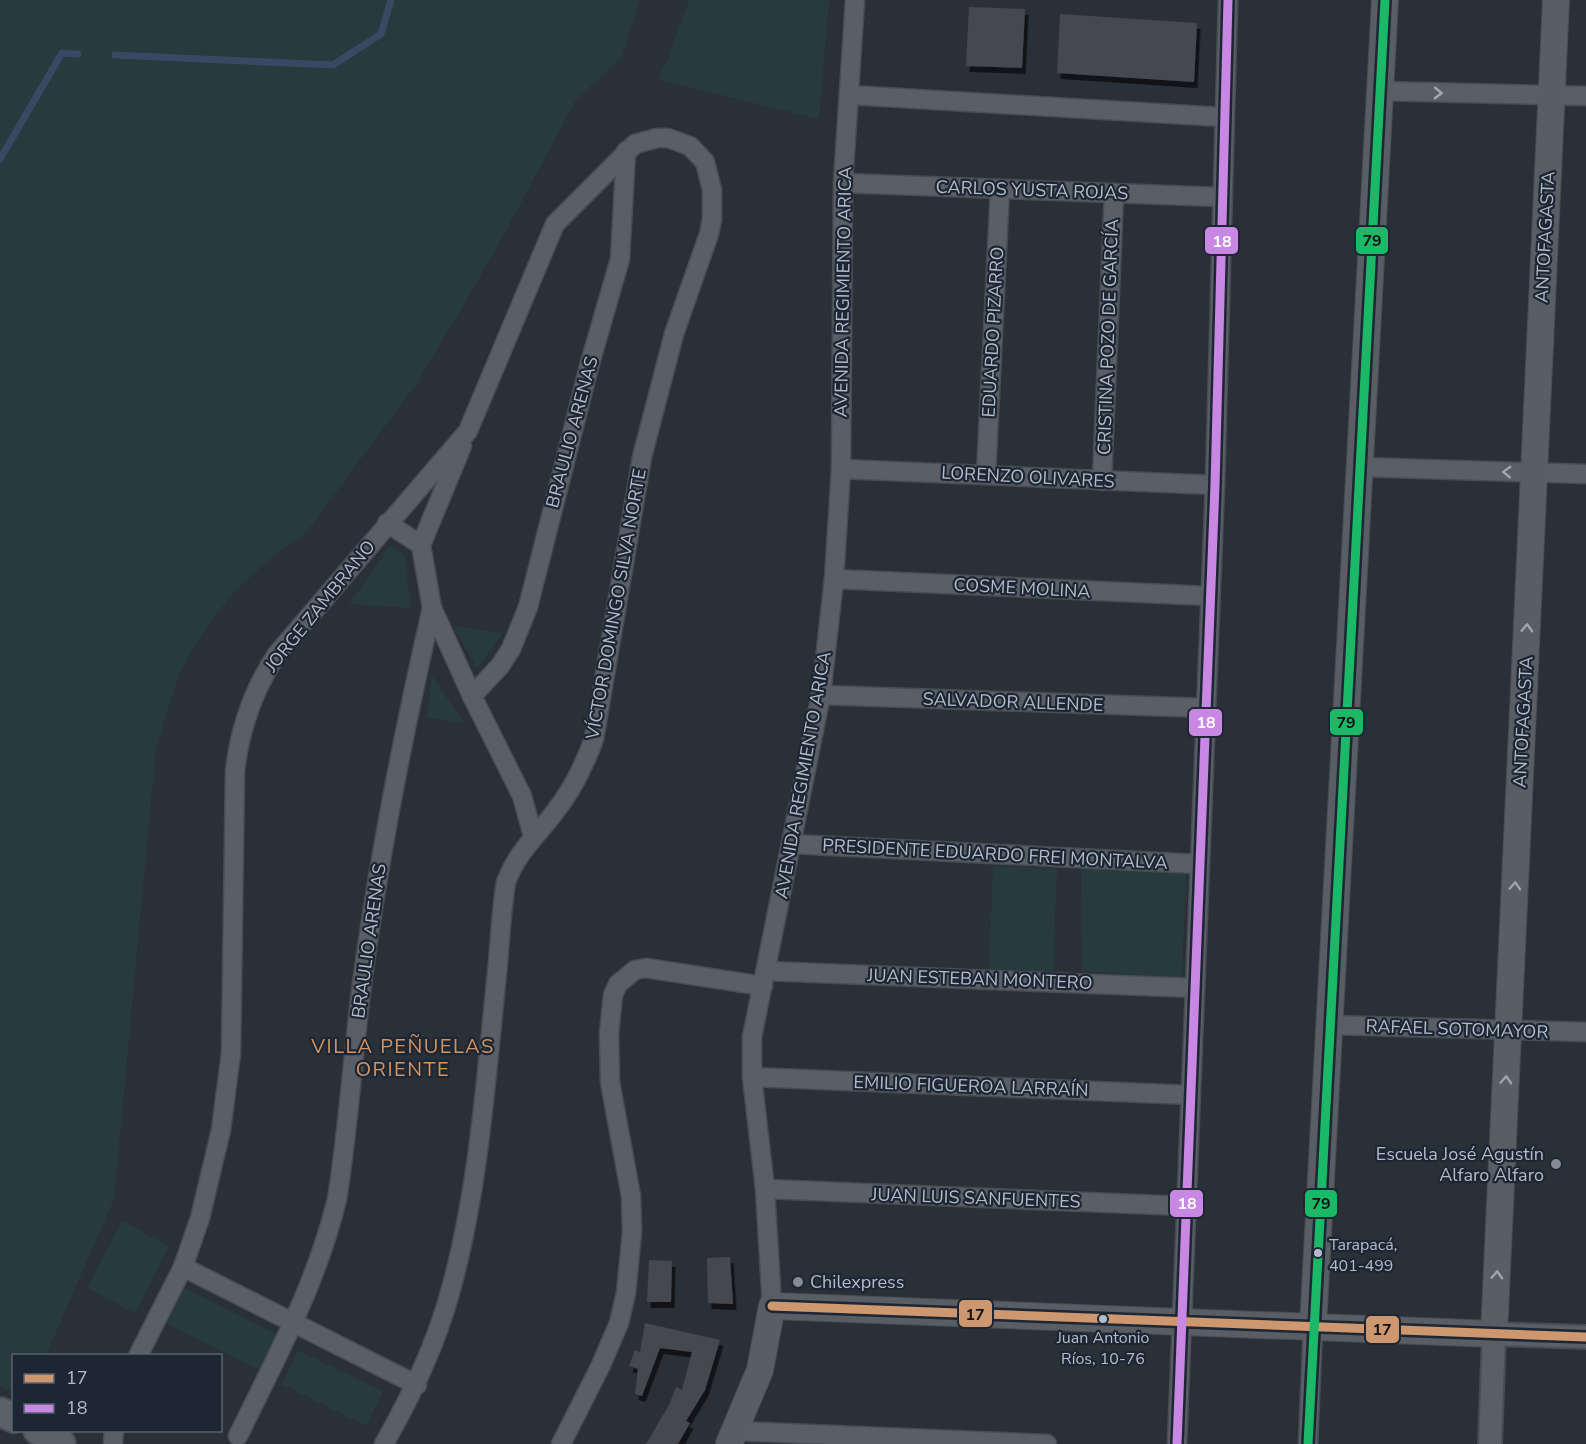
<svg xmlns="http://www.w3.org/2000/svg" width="1586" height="1444" font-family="'Nunito Sans',sans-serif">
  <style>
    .green { fill: #273a3e }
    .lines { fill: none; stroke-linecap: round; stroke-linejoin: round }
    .stream { stroke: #384963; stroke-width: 7 }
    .building { fill: #444950; filter: url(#shadow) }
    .minor-casing { stroke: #484c53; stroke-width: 21 }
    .tertiary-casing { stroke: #484c53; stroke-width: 26 }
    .secondary-casing { stroke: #484c53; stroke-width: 28 }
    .primary-casing { stroke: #484c55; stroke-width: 32 }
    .minor { stroke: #5a5e66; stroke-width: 18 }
    .tertiary { stroke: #5a5e66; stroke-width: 22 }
    .secondary { stroke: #595d64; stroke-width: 26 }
    .primary { stroke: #5c6168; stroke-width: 28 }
    .bus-1-casing { stroke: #1d2633; stroke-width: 14 }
    .bus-2-casing { stroke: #1d2633; stroke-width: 14 }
    .bus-3-casing { stroke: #1d2633; stroke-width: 14 }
    .bus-1 { stroke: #cd976f; stroke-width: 9 }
    .bus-2 { stroke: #c787e3; stroke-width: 9 }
    .bus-3 { stroke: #1ab867; stroke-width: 9 }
    .oneway { stroke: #a2a9b5 }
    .oneway2 { stroke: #9da4b0 }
    .poi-dot { fill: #848b96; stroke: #1d2633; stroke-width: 2 }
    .bus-dot { fill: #b4bcc9; stroke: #1d2633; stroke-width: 2 }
    .labels { text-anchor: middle; stroke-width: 4.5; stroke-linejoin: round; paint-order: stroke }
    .bus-label { font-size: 16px; fill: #b4bcc9; stroke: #1d2633; text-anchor: start }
    .street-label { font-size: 18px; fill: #b4bcc9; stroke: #1d2633 }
    .poi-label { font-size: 18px; fill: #b4bcc9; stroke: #1d2633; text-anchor: end }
    .neighbourhood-label { font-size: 20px; letter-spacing: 1.5px; fill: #d59563; stroke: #1d2633 }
    .line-badge { stroke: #1d2633; stroke-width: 2 }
    .badge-label { font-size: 16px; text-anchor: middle; font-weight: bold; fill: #fff }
    .pale-badge-label { font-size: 16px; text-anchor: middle; font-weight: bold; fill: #111 }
  </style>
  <defs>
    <filter id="shadow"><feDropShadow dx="3.5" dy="6" stdDeviation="0" flood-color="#0009"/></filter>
  </defs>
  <rect width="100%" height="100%" fill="#2a3038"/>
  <g class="green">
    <polygon points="0,0 640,0 622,57 576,100 494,253 418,382 304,535 267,561 231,595 202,634 179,674 156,748 114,1199 46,1355 14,1356 13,1392 0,1386"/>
    <polygon points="689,0 829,0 819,119 657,79 668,59"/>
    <polygon points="390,546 405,556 410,608 349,604"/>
    <polygon points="453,626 503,633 477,668"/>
    <polygon points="432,676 464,723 427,717"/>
    <polygon points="993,866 1057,869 1053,974 989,971"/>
    <polygon points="1081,868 1186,872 1182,978 1082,971"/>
    <polygon points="122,1221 169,1246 135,1313 87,1288"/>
    <polygon points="182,1287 277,1335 260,1370 164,1322"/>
    <polygon points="298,1350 383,1392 366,1426 282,1384"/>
  </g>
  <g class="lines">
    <g class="stream">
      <polyline points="115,55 333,65 381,34 391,0"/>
      <polyline points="0,159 62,53 78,54"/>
    </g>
  </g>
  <g class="building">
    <polygon points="969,7 1025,9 1022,68 966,66"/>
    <polygon points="1060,14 1197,23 1194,82 1057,73"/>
    <polygon points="730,1257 733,1304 708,1303 707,1258"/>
    <polygon points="649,1260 672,1261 671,1302 647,1302"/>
    <polygon points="645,1323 720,1340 705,1390 686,1421 690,1423 678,1444 646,1444 669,1405 676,1387 682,1390 692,1352 660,1348 642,1396 635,1394 638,1369 629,1366 635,1350 640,1352"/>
  </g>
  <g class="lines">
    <defs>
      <g id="minor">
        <polyline points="1380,91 1586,96"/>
        <polyline points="850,95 1223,117"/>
        <polyline points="843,183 1221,197"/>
        <polyline points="462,446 421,545 432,608 472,696 522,796 533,836"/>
        <polyline points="1359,467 1586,474"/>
        <polyline points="841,469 1215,485"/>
        <polyline points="986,475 1000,189"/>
        <polyline points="1102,481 1114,193"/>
        <polyline points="387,523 421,545"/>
        <polyline points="834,579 1210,596"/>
        <polyline points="821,695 1206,708"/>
        <polyline points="472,696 500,666 511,649 528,607 590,363 620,259 626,151"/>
        <polyline points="791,844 1199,864"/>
        <polyline points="766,971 1195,988"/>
        <polyline points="1329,1025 1586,1032"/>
        <polyline points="752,1077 1191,1095"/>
        <polyline points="765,1189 1186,1206"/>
        <polyline points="183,1267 417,1385"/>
        <polyline points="772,1306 765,1189 752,1077 752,1037 821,695 834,579 841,469 843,183 855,0"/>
        <path d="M138 1356 183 1267 200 1218 221 1130 231 1053 235 771C240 727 253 690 277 654L468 431 555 224 635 144 657 138H668L690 146 705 162 712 190V219L709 234 674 334 642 457 594 739C584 766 572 791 554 813 535 838 518 851 506 882 501 912 500 943 497 973 486 1078 479 1187 451 1289 436 1345 412 1394 384 1444"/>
        <polyline points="736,1431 1047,1444"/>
        <path d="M238 1436C276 1358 317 1283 337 1199 349 1125 353 1050 363 976 380 852 404 730 432 608"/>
        <polyline points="113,1444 114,1430"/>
        <polyline points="561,1444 601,1365 619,1323 626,1293 632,1232 631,1196 610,1082 609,1033 613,995 618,984 635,970 646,968 763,986"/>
        <polyline points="1177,1444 1215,485 1228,0"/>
        <polyline points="1308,1444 1313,1326"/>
      </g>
      <polyline id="tertiary" points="1490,1444 1494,1334 1586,1337"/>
      <g id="secondary">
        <polyline points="1313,1326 1385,0"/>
        <polyline points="729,1444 760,1370 772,1306 1494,1334 1556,0"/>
      </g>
      <g id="primary">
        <polyline points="0,1412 14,1418"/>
        <polyline points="38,1430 61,1444"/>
      </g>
    </defs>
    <use href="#minor" class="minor-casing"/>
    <use href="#tertiary" class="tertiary-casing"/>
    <use href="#secondary" class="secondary-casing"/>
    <use href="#primary" class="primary-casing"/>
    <use href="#minor" class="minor"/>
    <use href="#tertiary" class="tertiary"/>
    <use href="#secondary" class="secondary"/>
    <use href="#primary" class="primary"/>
    <defs>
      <polyline id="bus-1" points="772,1306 1586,1337"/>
      <polyline id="bus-2" points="1177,1444 1215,485 1228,0"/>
      <polyline id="bus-3" points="1308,1444 1385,0"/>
    </defs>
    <use href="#bus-1" class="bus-1-casing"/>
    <use href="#bus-2" class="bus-2-casing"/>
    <use href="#bus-3" class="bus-3-casing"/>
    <use href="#bus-1" class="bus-1"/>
    <use href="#bus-2" class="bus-2"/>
    <use href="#bus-3" class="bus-3"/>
  </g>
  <defs><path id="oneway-chevron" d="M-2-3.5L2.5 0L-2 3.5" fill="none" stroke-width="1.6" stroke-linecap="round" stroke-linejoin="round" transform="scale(1.5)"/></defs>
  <g class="oneway">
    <use href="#oneway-chevron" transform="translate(1438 93) rotate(1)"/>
    <use href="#oneway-chevron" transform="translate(1507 472) rotate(-178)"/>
  </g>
  <g class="oneway2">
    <use href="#oneway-chevron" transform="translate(1527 628) rotate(-87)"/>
    <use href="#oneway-chevron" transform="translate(1515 886) rotate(-87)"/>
    <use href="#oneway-chevron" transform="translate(1506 1080) rotate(-87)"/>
    <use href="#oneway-chevron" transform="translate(1497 1275) rotate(-87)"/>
  </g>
  <g class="poi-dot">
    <circle cx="1556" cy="1164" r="6"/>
    <circle cx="798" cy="1282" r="6"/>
  </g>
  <g class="bus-dot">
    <circle cx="1318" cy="1253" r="5"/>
    <circle cx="1103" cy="1319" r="5"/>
  </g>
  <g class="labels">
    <g class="bus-label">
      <text x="1329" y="1250">Tarapacá,<tspan x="1329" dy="21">401-499</tspan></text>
      <text x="1103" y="1343" text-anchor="middle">Juan Antonio<tspan x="1103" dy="21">Ríos, 10-76</tspan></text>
    </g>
    <g class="street-label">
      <text transform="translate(1032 190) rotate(2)" y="6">CARLOS YUSTA ROJAS</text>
      <text transform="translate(1545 237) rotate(-87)" y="6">ANTOFAGASTA</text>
      <text transform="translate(843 292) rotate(-89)" y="6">AVENIDA REGIMIENTO ARICA</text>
      <text transform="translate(993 332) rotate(-87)" y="6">EDUARDO PIZARRO</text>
      <text transform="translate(1108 337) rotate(-88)" y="6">CRISTINA POZO DE GARCÍA</text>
      <text transform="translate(572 432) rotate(-75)" y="6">BRAULIO ARENAS</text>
      <text transform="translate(1028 477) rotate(3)" y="6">LORENZO OLIVARES</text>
      <text transform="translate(1022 588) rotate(3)" y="6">COSME MOLINA</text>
      <text transform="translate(616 604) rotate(-80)" y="6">VÍCTOR DOMINGO SILVA NORTE</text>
      <text transform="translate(320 606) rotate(-51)" y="6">JORGE ZAMBRANO</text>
      <text transform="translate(1013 702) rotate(2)" y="6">SALVADOR ALLENDE</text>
      <text transform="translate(1523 722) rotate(-87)" y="6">ANTOFAGASTA</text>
      <text transform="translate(803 775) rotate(-80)" y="6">AVENIDA REGIMIENTO ARICA</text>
      <text transform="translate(995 854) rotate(3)" y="6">PRESIDENTE EDUARDO FREI MONTALVA</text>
      <text transform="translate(369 941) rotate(-82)" y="6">BRAULIO ARENAS</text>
      <text transform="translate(980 979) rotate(2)" y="6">JUAN ESTEBAN MONTERO</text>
      <text transform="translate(1457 1029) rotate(2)" y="6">RAFAEL SOTOMAYOR</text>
      <text transform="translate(971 1086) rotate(2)" y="6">EMILIO FIGUEROA LARRAÍN</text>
      <text transform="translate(976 1198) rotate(2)" y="6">JUAN LUIS SANFUENTES</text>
    </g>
    <g class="poi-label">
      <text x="1544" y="1160">Escuela José Agustín<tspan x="1544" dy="21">Alfaro Alfaro</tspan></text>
      <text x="810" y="1288" text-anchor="start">Chilexpress</text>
    </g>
    <g class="neighbourhood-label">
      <text x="403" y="1053">VILLA PEÑUELAS<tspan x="403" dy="23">ORIENTE</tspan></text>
    </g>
  </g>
  <g class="line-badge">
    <rect x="1355" y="226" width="34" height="29" rx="6" fill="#1ab867"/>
    <rect x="1204" y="226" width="35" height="29" rx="6" fill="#c787e3"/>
    <rect x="1329" y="708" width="35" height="28" rx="6" fill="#1ab867"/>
    <rect x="1188" y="708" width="35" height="29" rx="6" fill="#c787e3"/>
    <rect x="1304" y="1189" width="34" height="29" rx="6" fill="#1ab867"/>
    <rect x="1169" y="1189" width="35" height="29" rx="6" fill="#c787e3"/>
    <rect x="958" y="1299" width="35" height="29" rx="6" fill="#cd976f"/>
    <rect x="1365" y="1315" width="35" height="29" rx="6" fill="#cd976f"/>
  </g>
  <g class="badge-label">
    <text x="1222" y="247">18</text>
    <text x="1206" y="728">18</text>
    <text x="1187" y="1209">18</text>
  </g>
  <g class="pale-badge-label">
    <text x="1372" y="246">79</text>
    <text x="1346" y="728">79</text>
    <text x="1321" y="1209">79</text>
    <text x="975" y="1320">17</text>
    <text x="1382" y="1335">17</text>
  </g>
  <rect x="12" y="1354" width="210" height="78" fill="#1d2633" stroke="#59626f" stroke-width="1.5"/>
  <rect x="24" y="1374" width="30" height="9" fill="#cd976f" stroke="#59626f" stroke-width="1.5"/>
  <text x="66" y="1384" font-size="18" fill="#b4bcc9">17</text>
  <rect x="24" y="1404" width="30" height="9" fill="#c787e3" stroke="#59626f" stroke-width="1.5"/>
  <text x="66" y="1414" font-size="18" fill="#b4bcc9">18</text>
</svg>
